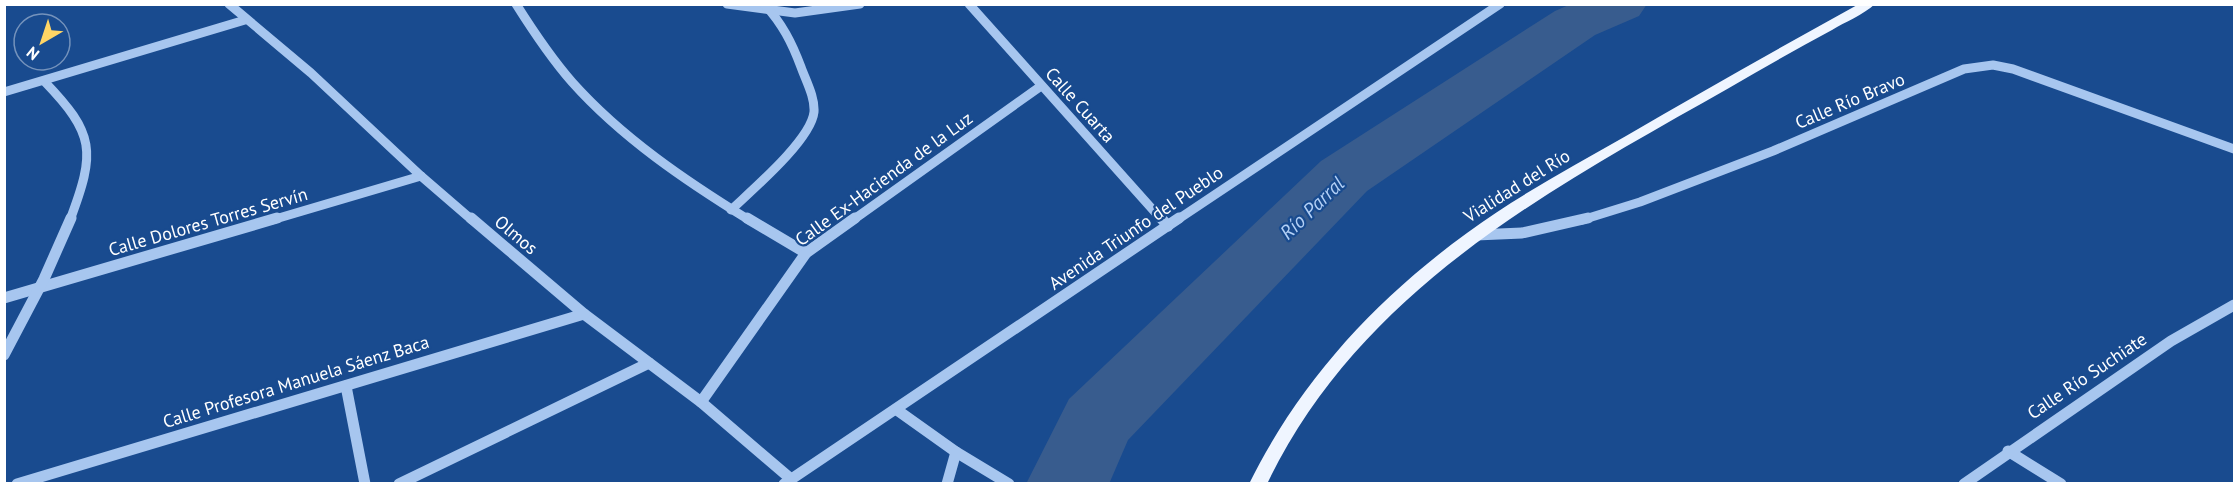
<svg xmlns="http://www.w3.org/2000/svg" width="2239" height="488" font-family="'PT Sans',sans-serif">
  <style>
    .lines { fill: none; stroke-linecap: round; stroke-linejoin: round }
    .river { fill: #385c8e; fill-rule: evenodd }
    .minor-far1 { stroke: #a7c6ef; stroke-width: 9 }
    .minor { stroke: #a7c6ef; stroke-width: 11 }
    .major { fill: #eff5ff; fill-rule: evenodd }
    .labels { text-anchor: middle; stroke-width: 4.5; stroke-linejoin: round; paint-order: stroke }
    .street-label { font-size: 18px; fill: #fff; stroke: #194b8f }
    .water-label { font-size: 20px; font-style: italic; fill: #b3d0f6; stroke: #194b8f }
  </style>
  <rect width="100%" height="100%" fill="#194b8f"/>
  <g class="lines">
    <polygon class="river" points="1571,4 1647,4 1639,16 1595,35 1367,191 1128,440 1109,484 1026,484 1069,399 1321,161 1555,11"/>
    <g class="minor-far1">
      <polyline points="229,4 311,73 421,176 472,220"/>
      <path d="M516 4C533 31 551 58 572 82 622 138 686 181 749 220"/>
      <polyline points="727,4 795,13 860,4"/>
      <polyline points="969,4 1162,220"/>
      <path d="M44 81C95 134 96 151 70 220"/>
      <polyline points="4,92 245,20"/>
      <path d="M731 210C752 190 811 140 814 112 815 97 806 81 801 67 792 43 782 23 764 4"/>
      <polyline points="272,220 421,176"/>
      <polyline points="853,220 1041,86"/>
      <polyline points="1177,220 1500,4"/>
      <polyline points="1582,220 1640,202 1773,151 1964,69 1993,65 2013,69 2234,149"/>
    </g>
    <g class="minor">
      <polyline points="471,218 584,314 701,402 791,479"/>
      <polyline points="747,218 806,253"/>
      <polyline points="1161,218 1168,226"/>
      <polyline points="1476,235 1522,233 1588,218"/>
      <polyline points="4,298 277,218"/>
      <polyline points="4,355 44,279 71,218"/>
      <polyline points="346,386 365,484"/>
      <polyline points="701,402 806,253 855,218"/>
      <polyline points="897,410 956,452 1009,484"/>
      <polyline points="2008,451 2061,484"/>
      <polyline points="17,484 584,314"/>
      <polyline points="399,484 649,363"/>
      <polyline points="784,484 1179,218"/>
      <polyline points="947,484 956,452"/>
      <polyline points="1964,484 2171,341 2234,305"/>
    </g>
    <path class="major" d="M1859 4H1875C1863 15 1845 22 1832 30 1797 49 1763 68 1729 88 1549 190 1361 289 1267 484H1249C1300 381 1375 300 1467 233 1517 196 1572 167 1626 136 1703 91 1781 47 1859 4Z"/>
  </g>
  <g class="labels">
    <g class="street-label">
      <text transform="translate(1850 101) rotate(-23)" y="6">Calle Río Bravo</text>
      <text transform="translate(1080 105) rotate(48)" y="6">Calle Cuarta</text>
      <text transform="translate(884 179) rotate(-36)" y="6">Calle Ex-Hacienda de la Luz</text>
      <text transform="translate(1517 186) rotate(-32)" y="6">Vialidad del Río</text>
      <text transform="translate(208 222) rotate(-16)" y="6">Calle Dolores Torres Servín</text>
      <text transform="translate(1136 228) rotate(-34)" y="6">Avenida Triunfo del Pueblo</text>
      <text transform="translate(516 235) rotate(40)" y="6">Olmos</text>
      <text transform="translate(2087 376) rotate(-34)" y="6">Calle Río Suchiate</text>
      <text transform="translate(296 382) rotate(-17)" y="6">Calle Profesora Manuela Sáenz Baca</text>
    </g>
    <g class="water-label">
      <text transform="translate(1312 208) rotate(-44)" y="7">Río Parral</text>
    </g>
  </g>
  <rect width="2239" height="488" fill="none" stroke="#ffffff" stroke-width="12"/>
  <g transform="translate(42 42) rotate(219)"><circle r="28" fill="#194b8f" stroke="#7593bc" stroke-width="1.5"/>
  <path d="M0-4.5L10 22L0 15L-10 22Z" fill="#ffd565"/>
  <text y="-9" font-size="16" font-weight="bold" text-anchor="middle" fill="#ffffff">N</text>
  </g>
</svg>
